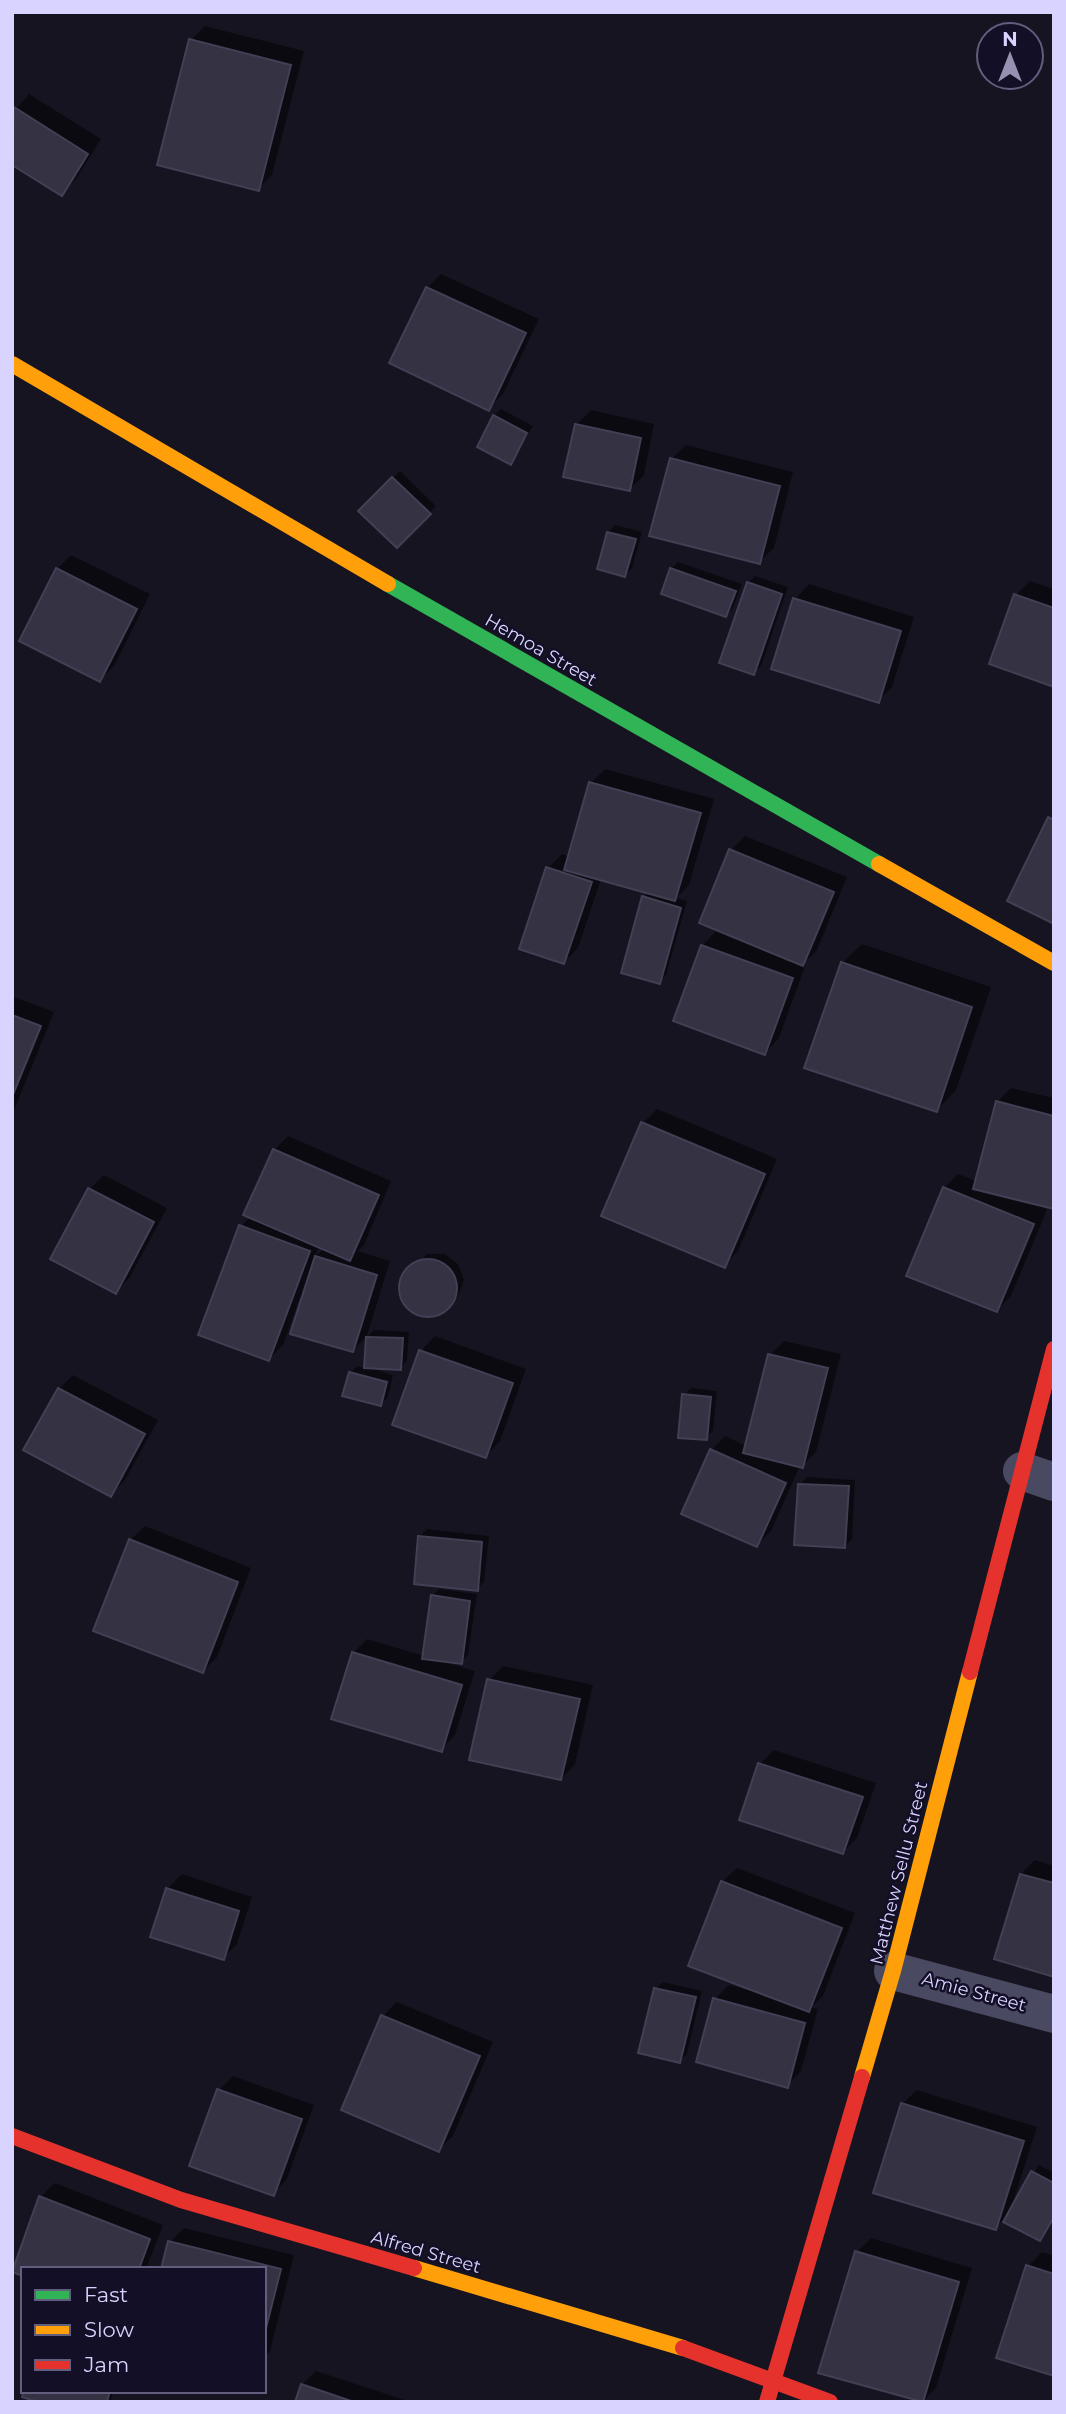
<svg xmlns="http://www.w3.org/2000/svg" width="1066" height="2414" font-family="Montserrat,sans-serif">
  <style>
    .shadow { fill: #0007; fill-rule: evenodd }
    .building { fill: #343243; stroke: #433f54; stroke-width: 2 }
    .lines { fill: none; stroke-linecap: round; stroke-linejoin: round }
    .street { stroke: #4a4962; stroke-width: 38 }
    .fast { stroke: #30b455; stroke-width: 16 }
    .slow { stroke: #ff9f0a; stroke-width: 16 }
    .jam { stroke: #e5322d; stroke-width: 16 }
    .labels { text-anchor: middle; stroke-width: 5; stroke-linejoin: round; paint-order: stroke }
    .street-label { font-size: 18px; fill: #d9d4ff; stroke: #130f26 }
  </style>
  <rect width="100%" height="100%" fill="#161421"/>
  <g class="shadow">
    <polygon points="205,26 304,51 272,175 258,189 191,40"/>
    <polygon points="29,94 101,139 76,179 62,193 12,163 12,113"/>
    <polygon points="441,274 539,319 503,394 489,408 427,288"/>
    <polygon points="501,409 533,426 511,462 494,416"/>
    <polygon points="591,410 654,424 644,475 629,490 577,424"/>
    <polygon points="686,445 793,472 774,548 759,562 671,459"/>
    <polygon points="400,471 436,506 397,546 361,511"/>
    <polygon points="615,525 642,532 632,568 625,575 608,532"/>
    <polygon points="71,555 150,594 114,666 100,680 57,569"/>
    <polygon points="678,562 742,584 733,608 726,615 671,569"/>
    <polygon points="755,576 788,587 761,666 754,673 748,583"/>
    <polygon points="1030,581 1054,589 1054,685 1016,595"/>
    <polygon points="809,584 914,617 892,687 878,701 773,668 795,599"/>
    <polygon points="605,769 714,799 689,885 676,898 687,901 666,975 659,982 644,897 649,892 601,879 578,948 564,962 548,868 562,854 570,857 591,783"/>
    <polygon points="745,836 847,877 817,950 804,963 806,964 779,1038 765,1053 702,946 718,929 731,850"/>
    <polygon points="862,944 991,987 956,1090 937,1110 842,963"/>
    <polygon points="12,996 54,1012 12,1115"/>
    <polygon points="1011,1088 1054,1098 1054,1208 1038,1204 1047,1210 1011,1296 997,1310 944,1188 958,1174 977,1181 997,1102"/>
    <polygon points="657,1109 777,1159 738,1251 724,1266 643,1123"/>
    <path d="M288 1136 391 1181 364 1245 358 1251 390 1261 367 1336 353 1350 300 1297 283 1345 269 1359 241 1226 251 1216 274 1150ZM319 1246 324 1248 315 1257Z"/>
    <polygon points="104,1175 167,1208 130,1277 116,1292 52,1259 90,1189"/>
    <polygon points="427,1254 445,1254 458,1264 464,1280 458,1296 444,1311 426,1315 417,1313 403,1299 402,1281"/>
    <polygon points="374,1330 409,1332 407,1361 400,1368 367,1367 393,1375 388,1397 381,1404 350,1373 357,1366 365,1368 367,1337"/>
    <polygon points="435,1336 526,1369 500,1441 486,1456 395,1424 421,1351"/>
    <polygon points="784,1341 841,1354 816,1452 802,1466 792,1465 799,1468 771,1531 757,1545 711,1450 725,1436 747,1446 770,1355"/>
    <polygon points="73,1375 158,1420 125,1480 111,1494 59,1389"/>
    <polygon points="691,1388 717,1391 713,1431 706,1438 684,1395"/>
    <polygon points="807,1477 855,1480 852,1539 845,1546 800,1484"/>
    <polygon points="145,1526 251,1568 217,1657 203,1671 130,1540"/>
    <polygon points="427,1529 489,1536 484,1582 477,1589 420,1536"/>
    <polygon points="439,1589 477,1594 468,1655 461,1662 448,1663 475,1671 455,1735 441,1750 353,1653 367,1639 424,1656 432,1596"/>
    <polygon points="503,1666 593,1685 575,1764 561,1779 489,1680"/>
    <polygon points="774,1750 876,1783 857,1838 843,1852 760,1764"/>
    <polygon points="1035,1860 1054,1866 1054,1975 1021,1874"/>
    <polygon points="737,1868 855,1913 823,1996 811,2007 818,2009 801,2071 787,2086 715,1999 729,1985 751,1991 752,1989 722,1882"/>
    <polygon points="182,1874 252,1897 237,1944 223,1958 152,1936 168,1888"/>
    <polygon points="663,1982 702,1991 687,2054 680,2061 656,1989"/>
    <polygon points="397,2002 493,2042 453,2136 438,2150 383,2016"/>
    <polygon points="233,2076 314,2105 287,2179 273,2194 219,2090"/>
    <polygon points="917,2090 1037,2127 1012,2205 1039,2165 1054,2173 1054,2219 1040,2239 1003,2220 995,2228 902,2104"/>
    <polygon points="55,2183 163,2225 146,2269 23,2269 23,2274 12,2270 40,2197"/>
    <polygon points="184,2228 294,2255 270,2352 264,2357 264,2269 170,2242"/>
    <polygon points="871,2238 972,2268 936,2388 922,2402 821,2372 857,2252"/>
    <polygon points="1042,2252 1054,2256 1054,2375 1028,2266"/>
    <polygon points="316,2371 411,2402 297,2402 302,2385"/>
    <polygon points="26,2391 114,2391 110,2402 44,2402"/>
  </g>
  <g class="building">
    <polygon points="189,39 291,65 259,191 157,165"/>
    <polygon points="14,107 88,154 62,196 12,165"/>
    <polygon points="426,287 526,333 489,411 389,363"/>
    <polygon points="493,415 527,433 511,465 477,447"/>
    <polygon points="575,424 641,438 630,491 563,477"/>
    <polygon points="670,458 780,486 760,564 649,536"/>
    <polygon points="392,477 431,514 397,548 358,511"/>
    <polygon points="607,532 636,539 625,577 597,569"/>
    <polygon points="56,568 137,609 100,682 19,641"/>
    <polygon points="670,568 736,591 726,617 661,594"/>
    <polygon points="747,582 782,594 754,675 719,663"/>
    <polygon points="1014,594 1054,608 1054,687 989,664"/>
    <polygon points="793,598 901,631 879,703 771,669"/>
    <polygon points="589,782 701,813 675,901 564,870"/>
    <polygon points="1048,817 1054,820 1054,924 1007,901"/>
    <polygon points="729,849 834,892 803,966 699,923"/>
    <polygon points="546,867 592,882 564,964 519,949"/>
    <polygon points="642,896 681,908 660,984 621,973"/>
    <polygon points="701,945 793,978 765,1055 673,1021"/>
    <polygon points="841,962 972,1007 937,1112 804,1068"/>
    <polygon points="12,1015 41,1026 12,1097"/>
    <polygon points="996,1101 1054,1116 1054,1209 973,1189"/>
    <polygon points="641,1122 765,1174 725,1268 601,1216"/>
    <polygon points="273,1149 379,1195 350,1261 243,1215"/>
    <polygon points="943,1187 1034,1224 997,1312 906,1276"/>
    <polygon points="88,1188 154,1222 116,1294 50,1259"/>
    <polygon points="239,1225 310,1251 269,1361 198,1335"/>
    <polygon points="315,1256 377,1275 353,1352 290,1334"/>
    <circle cx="428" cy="1288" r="29"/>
    <polygon points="366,1337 403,1338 401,1370 364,1368"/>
    <polygon points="419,1350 513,1383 486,1458 392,1425"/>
    <polygon points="768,1354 828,1368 803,1468 743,1453"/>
    <polygon points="349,1372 387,1382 381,1406 342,1396"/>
    <polygon points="58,1388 145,1434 111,1497 23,1450"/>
    <polygon points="682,1394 711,1397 707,1440 678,1438"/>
    <polygon points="710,1449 786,1483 757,1547 681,1514"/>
    <polygon points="798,1484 849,1486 845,1548 794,1545"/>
    <polygon points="418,1536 482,1542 478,1591 414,1584"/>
    <polygon points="129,1539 238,1582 203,1673 93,1631"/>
    <polygon points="431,1595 470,1601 462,1664 422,1659"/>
    <polygon points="352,1652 462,1685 442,1752 331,1719"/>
    <polygon points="487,1679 580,1699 561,1780 469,1760"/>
    <polygon points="758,1763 863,1797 843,1854 739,1820"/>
    <polygon points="1020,1874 1054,1883 1054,1977 994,1959"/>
    <polygon points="721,1881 842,1928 809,2012 688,1966"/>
    <polygon points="166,1888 239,1911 224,1960 150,1937"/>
    <polygon points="654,1988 696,1997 680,2063 638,2053"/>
    <polygon points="713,1998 805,2023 788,2088 696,2062"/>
    <polygon points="381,2015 480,2056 439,2152 341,2110"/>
    <polygon points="217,2089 302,2119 274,2196 189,2166"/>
    <polygon points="901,2103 1024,2141 996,2230 873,2193"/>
    <polygon points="1031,2171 1054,2183 1054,2217 1040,2241 1003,2222"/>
    <polygon points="39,2196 150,2239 139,2269 23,2269 23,2276 12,2272"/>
    <polygon points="168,2241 281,2269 264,2336 264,2269 161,2269"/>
    <polygon points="855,2251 959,2282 923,2402 818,2373"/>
    <polygon points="1026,2265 1054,2274 1054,2376 996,2358"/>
    <polygon points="301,2384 354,2402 295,2402"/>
    <polygon points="24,2391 110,2391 107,2402 38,2402 22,2397"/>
  </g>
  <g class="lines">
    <g class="street">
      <polyline points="1022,1471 1054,1482"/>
      <polyline points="893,1971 1054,2014"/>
    </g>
    <polyline class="fast" points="388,584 879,864"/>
    <g class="slow">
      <polyline points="12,364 388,584"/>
      <polyline points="879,864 1054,963"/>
      <polyline points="862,2077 893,1971 970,1672"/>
      <polyline points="414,2268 683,2348"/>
    </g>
    <g class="jam">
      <polyline points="970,1672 1054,1349"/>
      <polyline points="12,2136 181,2200 414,2268"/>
      <polyline points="683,2348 830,2402"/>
      <polyline points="767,2402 862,2077"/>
    </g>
  </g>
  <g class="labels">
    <g class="street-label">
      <text transform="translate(541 650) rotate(30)" y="6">Hemoa Street</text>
      <text transform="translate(899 1873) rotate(-76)" y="6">Matthew Sellu Street</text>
      <text transform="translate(974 1992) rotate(15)" y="6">Amie Street</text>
      <text transform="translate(426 2252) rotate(16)" y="6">Alfred Street</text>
    </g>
  </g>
  <rect width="1066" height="2414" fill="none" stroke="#d9d4ff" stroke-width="28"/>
  <rect x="21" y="2267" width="245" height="126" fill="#130f26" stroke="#625e7d" stroke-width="2"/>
  <rect x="35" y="2290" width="35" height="10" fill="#30b455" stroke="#625e7d" stroke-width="2"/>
  <text x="84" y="2302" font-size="21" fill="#d9d4ff">Fast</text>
  <rect x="35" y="2325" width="35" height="10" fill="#ff9f0a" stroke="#625e7d" stroke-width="2"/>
  <text x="84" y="2337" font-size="21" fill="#d9d4ff">Slow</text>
  <rect x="35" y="2360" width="35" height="10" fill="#e5322d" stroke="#625e7d" stroke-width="2"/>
  <text x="84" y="2372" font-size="21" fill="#d9d4ff">Jam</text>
  <g transform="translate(1010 56)"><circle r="33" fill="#130f26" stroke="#625e7d" stroke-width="2"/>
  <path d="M0-5L12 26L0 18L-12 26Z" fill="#9591b1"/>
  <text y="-10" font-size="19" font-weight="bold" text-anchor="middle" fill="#d9d4ff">N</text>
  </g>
</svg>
